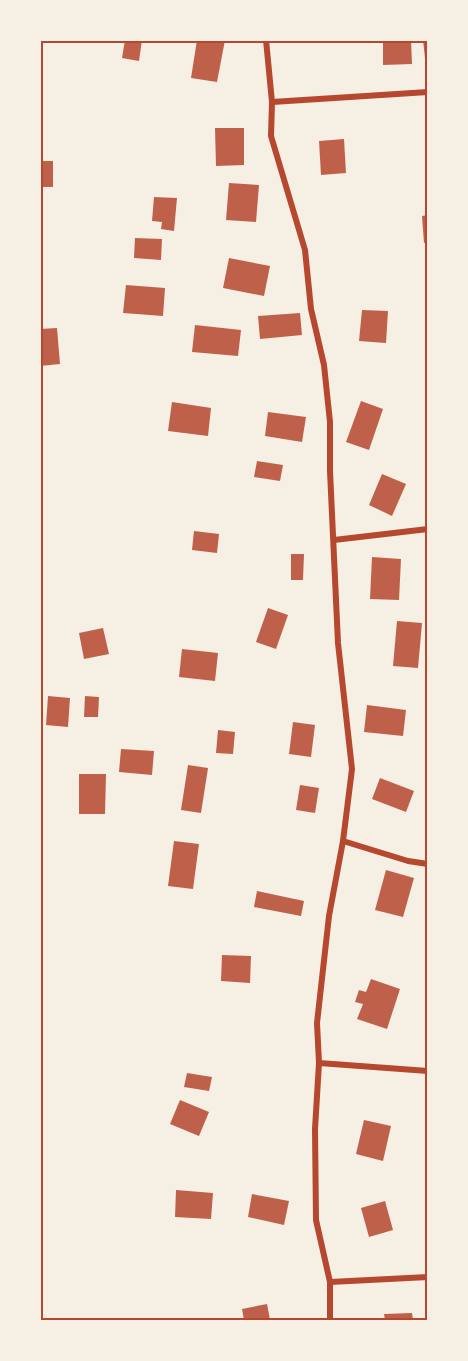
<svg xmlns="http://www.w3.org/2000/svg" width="468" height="1361" font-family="'Libre Baskerville',serif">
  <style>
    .building { fill: #bf614a }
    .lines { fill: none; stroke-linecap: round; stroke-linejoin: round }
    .minor { stroke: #b5482f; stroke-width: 6 }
    .neatline { fill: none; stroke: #b5482f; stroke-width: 2 }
  </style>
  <rect width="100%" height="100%" fill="#f6efe4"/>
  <g class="building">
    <polygon points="125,40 142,40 139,61 122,58"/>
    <polygon points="197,40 225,40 217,82 191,78"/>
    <polygon points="383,40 411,40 412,64 383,65"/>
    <polygon points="423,40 428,40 428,58 425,58"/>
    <polygon points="215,128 244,128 244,165 216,166"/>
    <polygon points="344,139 346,173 321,175 319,141"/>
    <rect x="40" y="161" width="13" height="26"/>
    <polygon points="229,183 259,185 256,222 226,220"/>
    <polygon points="154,197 177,198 174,231 161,229 162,222 152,221"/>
    <polygon points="428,215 428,242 424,243 422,216"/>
    <polygon points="135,238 162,239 161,260 134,258"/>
    <polygon points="229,258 270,266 264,296 223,288"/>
    <polygon points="126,285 165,288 163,316 123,313"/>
    <polygon points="362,310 388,311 386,343 359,341"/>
    <polygon points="300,313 302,335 260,339 258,316"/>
    <polygon points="195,325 241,330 238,356 192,352"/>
    <polygon points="57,328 60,364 40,366 40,329"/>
    <polygon points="361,401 383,409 369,450 346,442"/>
    <polygon points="172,402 211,408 208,436 168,431"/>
    <polygon points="268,412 306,417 302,442 265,436"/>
    <polygon points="257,461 283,465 280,481 254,477"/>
    <polygon points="382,474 406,484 392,516 369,505"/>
    <polygon points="194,531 219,534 217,553 192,550"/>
    <polygon points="291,554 304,554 303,580 291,580"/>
    <polygon points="372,557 401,559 399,600 370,599"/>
    <polygon points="268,608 288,615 276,649 256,642"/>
    <polygon points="397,621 422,623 418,668 393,666"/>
    <polygon points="103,628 109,654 84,659 79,633"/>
    <polygon points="182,649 218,653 215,681 179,677"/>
    <polygon points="48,696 70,698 68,727 46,725"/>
    <polygon points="85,696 99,697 98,717 84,717"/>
    <polygon points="367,705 406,710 403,736 364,732"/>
    <polygon points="293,722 315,725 311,757 289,754"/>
    <polygon points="218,730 235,732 233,754 216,753"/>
    <polygon points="121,749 154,751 152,775 119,772"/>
    <polygon points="188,765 208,768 201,813 181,810"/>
    <polygon points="79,774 106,774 105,814 79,814"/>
    <polygon points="380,778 414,791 406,812 372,799"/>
    <polygon points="300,785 319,788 315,813 296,810"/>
    <polygon points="174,841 199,844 193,889 168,886"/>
    <polygon points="386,870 414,878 403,917 375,910"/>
    <polygon points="257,891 304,901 301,916 254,907"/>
    <polygon points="222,955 251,956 250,983 221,981"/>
    <polygon points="371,979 400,989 387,1029 357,1019 363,1004 355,1002 359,990 366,992"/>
    <polygon points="187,1073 212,1077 209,1091 184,1087"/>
    <polygon points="180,1100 209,1112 199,1136 170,1124"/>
    <polygon points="364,1120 391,1126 383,1161 356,1154"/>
    <polygon points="176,1190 213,1193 211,1219 175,1217"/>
    <polygon points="252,1194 289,1201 284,1225 248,1217"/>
    <polygon points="385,1201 393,1230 369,1237 361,1208"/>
    <polygon points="267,1304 270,1320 244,1320 242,1309"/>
    <polygon points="412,1313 413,1320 385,1320 384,1314"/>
  </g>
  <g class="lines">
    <g class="minor">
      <polyline points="266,40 272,102 271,136 305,250 311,309 324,365 330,422 330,471 338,643 352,769 343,841 329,916 317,1023 319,1063 315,1129 316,1220 330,1282 330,1320"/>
      <polyline points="272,102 428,92"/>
      <polyline points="334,540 428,529"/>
      <polyline points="343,841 408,861 428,864"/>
      <polyline points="319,1063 428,1071"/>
      <polyline points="330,1282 428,1277"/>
    </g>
  </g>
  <rect width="468" height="1361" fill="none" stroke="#f6efe4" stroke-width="84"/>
  <rect x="42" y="42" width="384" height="1277" class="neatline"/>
</svg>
